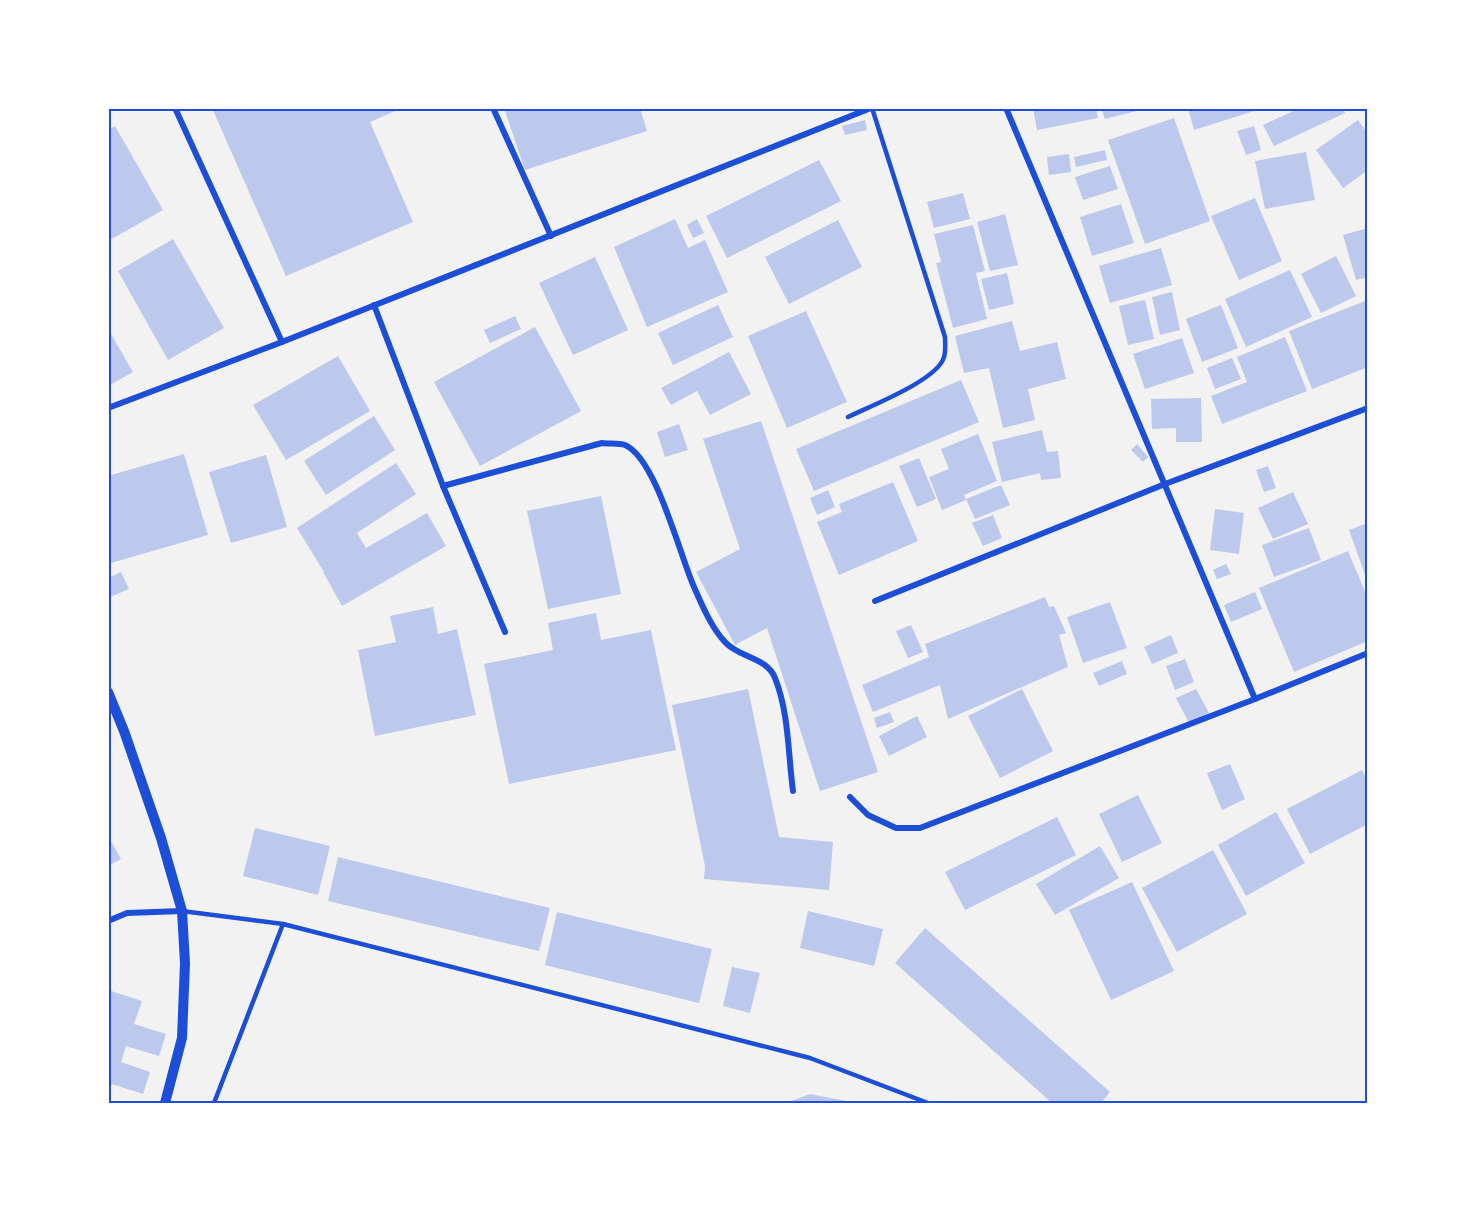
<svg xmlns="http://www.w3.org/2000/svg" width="1476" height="1211" font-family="Merriweather,serif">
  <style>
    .building { fill: #bdc9ec }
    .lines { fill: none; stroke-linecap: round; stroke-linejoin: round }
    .service { stroke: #1d4ed8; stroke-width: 4.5 }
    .minor { stroke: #1d4ed8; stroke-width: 6 }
    .tertiary { stroke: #1d4ed8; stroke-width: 10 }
    .neatline { fill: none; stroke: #1d4ed8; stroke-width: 2 }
  </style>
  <rect width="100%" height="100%" fill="#f2f2f2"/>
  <g class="building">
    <polygon points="212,108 402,108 370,122 413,222 286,276"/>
    <polygon points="504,108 640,108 647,131 525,170"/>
    <polygon points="1033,108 1096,108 1098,118 1037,130"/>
    <polygon points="1101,108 1143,108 1144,109 1105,119"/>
    <polygon points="1188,108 1253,108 1254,111 1194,130"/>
    <polygon points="1300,108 1343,108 1345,113 1274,146 1263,125"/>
    <polygon points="1174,118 1210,221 1145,244 1108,140"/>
    <polygon points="865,120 867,130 845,135 842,126"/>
    <polygon points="1358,120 1368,134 1368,170 1343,188 1316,150"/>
    <polygon points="115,126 163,210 108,241 108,130"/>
    <polygon points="1254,126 1261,150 1246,155 1237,131"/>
    <polygon points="1105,150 1107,160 1076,167 1074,157"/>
    <polygon points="1306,152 1315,200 1265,209 1255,161"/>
    <polygon points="1069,154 1071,172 1049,175 1047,157"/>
    <polygon points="819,160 841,201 727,258 706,216"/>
    <polygon points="1110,166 1118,189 1083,200 1075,177"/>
    <polygon points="963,193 970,219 934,228 927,202"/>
    <polygon points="1255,198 1282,261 1239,280 1211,216"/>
    <polygon points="1121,204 1134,243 1092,256 1080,217"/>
    <polygon points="1005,214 1018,265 990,271 977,222"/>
    <polygon points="675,219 688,248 705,240 728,292 647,327 614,247"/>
    <polygon points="697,219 704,233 693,238 687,225"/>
    <polygon points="838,220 862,267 789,304 765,257"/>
    <polygon points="973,225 985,271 976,273 987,319 953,328 936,263 941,262 934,234"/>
    <polygon points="1368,228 1368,277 1356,280 1343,235"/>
    <polygon points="173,239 224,328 168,360 118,271"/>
    <polygon points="1161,248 1172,285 1110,303 1099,266"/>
    <polygon points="1336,256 1356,296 1321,313 1301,274"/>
    <polygon points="595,257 628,330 573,355 539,283"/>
    <polygon points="1290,270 1312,317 1246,347 1225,299"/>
    <polygon points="1007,273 1014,304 989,310 981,279"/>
    <polygon points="1172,292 1180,330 1160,335 1152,297"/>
    <polygon points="1145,300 1154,339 1128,345 1119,306"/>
    <polygon points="1365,301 1368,309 1368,367 1312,389 1289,331"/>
    <polygon points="718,305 733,337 673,365 658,333"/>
    <polygon points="1221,305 1238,348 1202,362 1186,319"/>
    <polygon points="806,311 847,402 787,428 748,336"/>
    <polygon points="515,316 521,329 490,343 484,330"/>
    <polygon points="1012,321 1020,351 1057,342 1066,379 1028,389 1035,420 1003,428 989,368 964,373 955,336"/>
    <polygon points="535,327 581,411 480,466 434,382"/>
    <polygon points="108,329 133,372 108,386"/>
    <polygon points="1285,337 1307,391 1222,424 1211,396 1247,382 1237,357"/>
    <polygon points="1182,338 1194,373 1145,389 1133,354"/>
    <polygon points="729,352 751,394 710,415 697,391 671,405 661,388"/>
    <polygon points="338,356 370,411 286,460 253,405"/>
    <polygon points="1232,358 1241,379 1215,389 1207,368"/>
    <polygon points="961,380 979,422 814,491 796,449"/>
    <polygon points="1201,398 1202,442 1176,442 1176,428 1152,429 1151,399"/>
    <polygon points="374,416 395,450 326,495 304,461"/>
    <polygon points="761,421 878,772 820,791 767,628 735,645 696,572 740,549 703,439"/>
    <polygon points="679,424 688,450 665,457 657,432"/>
    <polygon points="1042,430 1047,452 1058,451 1061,478 1041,480 1040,473 1002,482 992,442"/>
    <polygon points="978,434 997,481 964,495 966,500 942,510 929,477 949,469 941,449"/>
    <polygon points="1137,444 1148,457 1143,462 1131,450"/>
    <polygon points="184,454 208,535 111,563 108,552 108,476"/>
    <polygon points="266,455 287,527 231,543 209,472"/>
    <polygon points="919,458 936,499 917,507 899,466"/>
    <polygon points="396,463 416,494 357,533 366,548 427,513 446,546 342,606 323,572 324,572 297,528"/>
    <polygon points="1268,466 1276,488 1264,492 1256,470"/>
    <polygon points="893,482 918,541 839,575 817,522 842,512 839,504"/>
    <polygon points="1001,485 1010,505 975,519 966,499"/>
    <polygon points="828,490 835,507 817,515 810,498"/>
    <polygon points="1293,492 1308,524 1273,539 1258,508"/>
    <polygon points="601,496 621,594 548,609 527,511"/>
    <polygon points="1215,509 1244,513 1239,554 1210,550"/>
    <polygon points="993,515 1002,538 983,546 972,523"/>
    <polygon points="1368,523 1368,583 1349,530"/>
    <polygon points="1309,528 1321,560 1274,577 1262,545"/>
    <polygon points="1348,551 1368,599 1368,641 1294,672 1259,588"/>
    <polygon points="1226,564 1231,574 1217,579 1213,570"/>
    <polygon points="121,572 129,589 108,598 108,578"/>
    <polygon points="1255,592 1262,609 1231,622 1224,605"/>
    <polygon points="1045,597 1049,607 1054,606 1066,633 1059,635 1068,667 948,719 940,685 873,712 862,685 929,657 925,644"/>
    <polygon points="1110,602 1127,648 1083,663 1067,617"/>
    <polygon points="433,607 438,634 457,629 476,715 375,736 358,650 396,642 390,616"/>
    <polygon points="596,613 601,640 651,630 676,750 509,784 484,664 553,650 548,623"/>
    <polygon points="911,625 923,652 908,658 896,631"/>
    <polygon points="1171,635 1178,653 1152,664 1144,647"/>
    <polygon points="1185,659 1194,682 1175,690 1166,666"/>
    <polygon points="1122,661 1127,674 1099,686 1093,673"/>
    <polygon points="748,689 779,837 833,842 829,890 704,879 705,866 672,705"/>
    <polygon points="1022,689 1053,751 1000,778 968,716"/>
    <polygon points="1196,689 1209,713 1189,723 1176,698"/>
    <polygon points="890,712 894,722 877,728 874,718"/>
    <polygon points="917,716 927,737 889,756 879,736"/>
    <polygon points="1230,764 1245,799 1222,810 1207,773"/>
    <polygon points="1362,770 1368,782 1368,824 1310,854 1287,809"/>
    <polygon points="1138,795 1162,843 1122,862 1099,814"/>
    <polygon points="1276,812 1305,863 1246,896 1218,845"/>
    <polygon points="1057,817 1076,855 965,910 945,872"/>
    <polygon points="255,828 330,846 318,895 243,876"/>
    <polygon points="108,836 121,859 108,866"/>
    <polygon points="1100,846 1119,878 1055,915 1036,884"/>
    <polygon points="1213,850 1247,914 1177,952 1142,888"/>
    <polygon points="338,857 550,908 539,951 328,901"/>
    <polygon points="1132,882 1174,971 1111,1000 1069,910"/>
    <polygon points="808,911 883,929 874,966 800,948"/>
    <polygon points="557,912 712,949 699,1003 545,965"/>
    <polygon points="925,928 1110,1092 1101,1103 1052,1103 895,963"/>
    <polygon points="732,967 760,973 750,1013 723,1006"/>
    <polygon points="108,990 142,1001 134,1024 166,1034 159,1056 126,1046 121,1062 150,1072 143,1094 112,1084 108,1095"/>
    <polygon points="810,1094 851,1102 851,1103 786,1103"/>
  </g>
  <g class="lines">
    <g class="service">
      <path d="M848 417C870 406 938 380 944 357 946 351 945 343 945 337L872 108"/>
      <polyline points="182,911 283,924 810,1058 928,1103"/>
      <polyline points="214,1103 283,924"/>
    </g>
    <g class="minor">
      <polyline points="175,108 282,342"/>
      <polyline points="493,108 551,236"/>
      <polyline points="1006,108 1255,699"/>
      <polyline points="374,305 443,486 505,632"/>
      <polyline points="108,408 282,342 871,108"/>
      <path d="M443 486 602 443C609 444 619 443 625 445 656 458 680 556 694 587 702 605 711 627 725 642 739 658 767 657 775 678 789 713 788 754 793 791"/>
      <polyline points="875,601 1165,484 1368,408"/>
      <polyline points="850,797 868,815 896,828 920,828 1255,699 1368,653"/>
      <polyline points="108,921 127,913 182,911"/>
    </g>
    <polyline class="tertiary" points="108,692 124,731 161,838 182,911 185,963 182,1038 165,1103"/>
  </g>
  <rect width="1476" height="1211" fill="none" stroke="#ffffff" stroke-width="219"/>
  <rect x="110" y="110" width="1256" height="992" class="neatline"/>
</svg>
